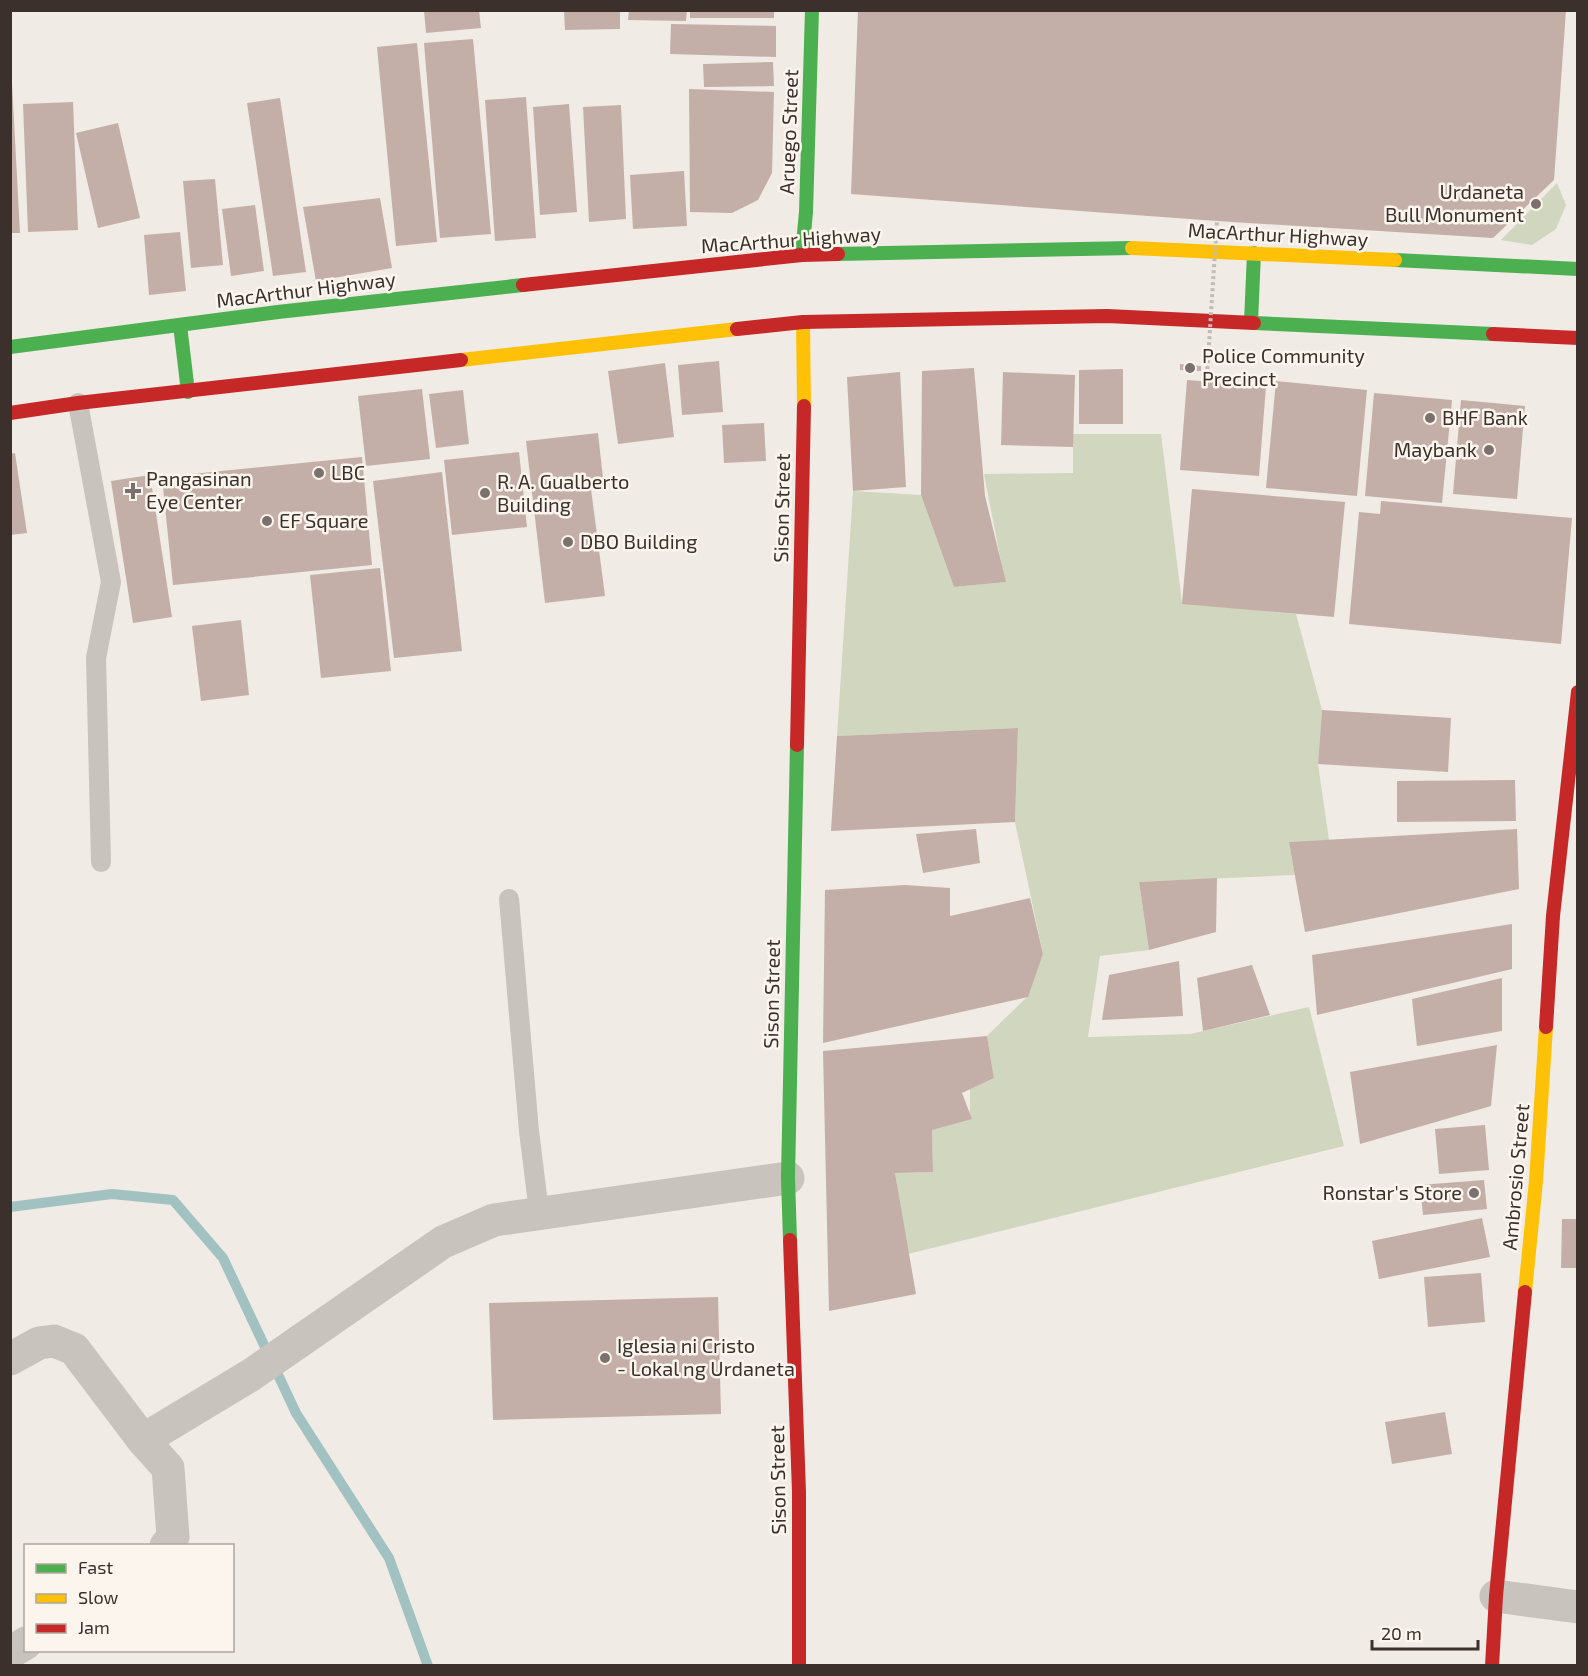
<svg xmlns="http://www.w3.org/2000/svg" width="1588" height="1676" font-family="'Exo 2',sans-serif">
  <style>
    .green { fill: #d1d6bf }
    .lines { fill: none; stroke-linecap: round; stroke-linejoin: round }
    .stream { stroke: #a1c2c1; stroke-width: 10 }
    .building { fill: #c3afa7 }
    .lane { stroke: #c9c3be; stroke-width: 20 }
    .street { stroke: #c9c3be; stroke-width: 33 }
    .fast { stroke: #4caf50; stroke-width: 14 }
    .slow { stroke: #ffc107; stroke-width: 14 }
    .jam { stroke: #c62828; stroke-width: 14 }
    .path-bridge { stroke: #c2bbb6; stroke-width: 4; stroke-dasharray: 3 3; stroke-linecap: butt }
    .poi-dot { fill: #7a716c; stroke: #fbf5ee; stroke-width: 2 }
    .labels { text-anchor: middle; stroke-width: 5; stroke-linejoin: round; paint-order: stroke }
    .street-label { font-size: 20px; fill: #3b302b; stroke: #fbf5ee }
    .poi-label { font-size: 20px; fill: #3b302b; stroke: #fbf5ee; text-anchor: start }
  </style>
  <rect width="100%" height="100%" fill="#f0ebe5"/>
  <g class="green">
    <polygon points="1557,183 1566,205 1556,229 1532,245 1501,240"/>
    <polygon points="1073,434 1161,434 1182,603 1296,614 1322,710 1318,764 1329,840 1289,842 1295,875 1139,882 1149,950 1100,956 1088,1037 1190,1034 1309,1007 1344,1146 908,1254 895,1173 933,1172 932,1130 970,1113 970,1089 994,1078 987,1036 1027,997 1043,954 1015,822 1018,728 837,736 853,491 921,495 954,587 1005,582 984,474 1073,473"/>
  </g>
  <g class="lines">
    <polyline class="stream" points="10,1207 112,1194 173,1200 223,1258 296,1413 389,1558 428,1666"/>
  </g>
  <g class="building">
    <polygon points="424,10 479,10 481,28 426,33"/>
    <polygon points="564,10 620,10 620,29 565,30"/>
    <polygon points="629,10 687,10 686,21 628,20"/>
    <rect x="690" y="10" width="84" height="8"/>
    <polygon points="858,10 1566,10 1554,180 1493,238 1217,221 851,194"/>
    <polygon points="671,24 776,26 776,57 670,54"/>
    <polygon points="473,39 491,234 440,238 424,43"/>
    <polygon points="417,43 437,242 396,246 377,47"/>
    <polygon points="773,62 774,86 704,87 703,64"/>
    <polygon points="10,83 12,83 20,233 10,233"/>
    <polygon points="689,89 774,92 772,173 758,200 732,213 690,212"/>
    <polygon points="526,97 536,238 495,241 485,100"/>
    <polygon points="280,98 306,272 273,276 247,103"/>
    <polygon points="73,102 78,230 28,232 23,104"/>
    <polygon points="569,104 577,212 540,215 533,107"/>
    <polygon points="621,105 626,219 589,222 583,107"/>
    <polygon points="118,123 140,218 98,228 76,133"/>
    <polygon points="684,171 687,226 633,229 630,175"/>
    <polygon points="215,179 223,265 191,268 183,181"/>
    <polygon points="380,198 392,268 316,281 303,207"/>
    <polygon points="255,205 264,271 231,276 222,209"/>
    <polygon points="180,232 186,291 149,295 144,235"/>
    <polygon points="719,361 723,412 682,415 678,365"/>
    <polygon points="665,363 674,437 618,444 608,371"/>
    <polygon points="1180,364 1201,366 1201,371 1180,370"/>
    <polygon points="974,368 985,496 1006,582 954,587 921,495 922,371"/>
    <polygon points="1123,369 1123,424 1079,424 1079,370"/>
    <polygon points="900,372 906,487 853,491 847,377"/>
    <polygon points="1003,372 1075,375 1073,447 1001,445"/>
    <polygon points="1187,380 1266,386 1259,476 1180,470"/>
    <polygon points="1276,381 1367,390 1357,496 1266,488"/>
    <polygon points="422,389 430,459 366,466 358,396"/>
    <polygon points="463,390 469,444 436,448 429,394"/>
    <polygon points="1374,393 1452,400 1442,503 1365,496"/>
    <polygon points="1461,400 1525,406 1517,499 1453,494"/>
    <polygon points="764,423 766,461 724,463 722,425"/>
    <polygon points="598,433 604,487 591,489 605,596 545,603 526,441"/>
    <polygon points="519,452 527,527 452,535 444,460"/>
    <polygon points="15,453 27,533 10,535 10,454"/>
    <polygon points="362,457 372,565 173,585 162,477"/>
    <polygon points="442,472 462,651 394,658 373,481"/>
    <polygon points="150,475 172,617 133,623 111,481"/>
    <polygon points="1192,489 1345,502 1334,617 1182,604"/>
    <polygon points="1381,501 1572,518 1561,644 1349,624 1359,512 1380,514"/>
    <polygon points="380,568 391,671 321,678 310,575"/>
    <polygon points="241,620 249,695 201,701 192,626"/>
    <polygon points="1322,710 1451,718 1448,772 1318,764"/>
    <polygon points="1018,728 1015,822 831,831 837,736"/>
    <polygon points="1515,780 1516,821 1397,822 1397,781"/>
    <polygon points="976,829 980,863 923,873 916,834"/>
    <polygon points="1517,829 1519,889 1305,932 1289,842"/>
    <polygon points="1217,878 1216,932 1149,950 1139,882"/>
    <polygon points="905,885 950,888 950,916 1030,898 1043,954 1028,997 823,1043 825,890"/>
    <polygon points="1512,924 1512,969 1317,1015 1312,955"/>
    <polygon points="1179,961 1183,1016 1102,1020 1109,975"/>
    <polygon points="1252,965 1270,1015 1203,1031 1197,978"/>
    <polygon points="1502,978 1502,1031 1417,1046 1412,999"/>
    <polygon points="987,1036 994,1078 962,1093 972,1119 932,1130 933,1172 895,1173 916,1294 829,1311 823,1051"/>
    <polygon points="1497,1045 1491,1106 1360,1144 1350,1072"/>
    <polygon points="1485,1125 1489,1170 1439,1174 1435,1129"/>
    <polygon points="1484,1180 1487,1209 1423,1215 1420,1185"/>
    <polygon points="1482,1218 1490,1257 1379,1279 1372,1241"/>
    <polygon points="1562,1219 1578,1219 1578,1268 1561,1268"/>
    <polygon points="1481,1273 1485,1322 1428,1327 1424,1277"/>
    <polygon points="718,1297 721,1414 493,1420 489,1303"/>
    <polygon points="1445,1412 1452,1454 1392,1464 1385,1422"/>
  </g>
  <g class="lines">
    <g class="lane">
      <polyline points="78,403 111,582 96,658 101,862"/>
      <polyline points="509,899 529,1131 539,1212"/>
    </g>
    <g class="street">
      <polyline points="10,1359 39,1343 54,1341 74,1349 143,1440 251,1375 443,1242 494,1220 788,1178"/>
      <polyline points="143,1440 168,1468 173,1537 166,1546"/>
      <polyline points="1496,1596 1578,1607"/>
      <polyline points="10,1653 26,1643"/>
    </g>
    <g class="fast">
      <polyline points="838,254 1132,248"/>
      <polyline points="802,255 806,212 812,10"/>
      <polyline points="1395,260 1578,269"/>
      <polyline points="1251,322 1254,253"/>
      <polyline points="1254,323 1493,334"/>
      <polyline points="180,325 188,392"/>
      <polyline points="10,347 278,312 523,285"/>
      <polyline points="790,1240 788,1178 797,745"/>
    </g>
    <g class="slow">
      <polyline points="1132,248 1395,260"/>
      <polyline points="803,322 804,406"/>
      <polyline points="461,360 737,329"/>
      <polyline points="1525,1292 1536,1181 1546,1027"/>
    </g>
    <g class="jam">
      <polyline points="523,285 802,255 838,254"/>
      <polyline points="737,329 803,322 1107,316 1254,323"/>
      <polyline points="1493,334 1578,338"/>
      <polyline points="10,413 78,403 461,360"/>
      <polyline points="797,745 804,406"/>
      <polyline points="1546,1027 1553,916 1578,692"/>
      <polyline points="790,1240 799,1492 799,1666"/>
      <polyline points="1492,1666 1496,1596 1525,1292"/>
    </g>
    <polyline class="path-bridge" points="1207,375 1217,221"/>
  </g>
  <g class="poi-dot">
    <circle cx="1536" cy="204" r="6"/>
    <circle cx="1190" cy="368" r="6"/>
    <circle cx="1430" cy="418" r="6"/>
    <circle cx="1489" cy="450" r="6"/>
    <circle cx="319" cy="473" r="6"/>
    <path d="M130 482h6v6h6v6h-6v6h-6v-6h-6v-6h6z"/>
    <circle cx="485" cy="493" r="6"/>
    <circle cx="267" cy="521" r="6"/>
    <circle cx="568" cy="542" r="6"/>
    <circle cx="1474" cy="1193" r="6"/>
    <circle cx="605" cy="1358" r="6"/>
  </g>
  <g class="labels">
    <g class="street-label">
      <text transform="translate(789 132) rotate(-88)" y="7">Aruego Street</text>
      <text transform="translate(1278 235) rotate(3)" y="7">MacArthur Highway</text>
      <text transform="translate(791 240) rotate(-4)" y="7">MacArthur Highway</text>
      <text transform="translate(306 290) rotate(-7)" y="7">MacArthur Highway</text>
      <text transform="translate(782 508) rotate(-89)" y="7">Sison Street</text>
      <text transform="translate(772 994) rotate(-89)" y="7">Sison Street</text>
      <text transform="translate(1516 1177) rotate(-85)" y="7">Ambrosio Street</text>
      <text transform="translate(778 1480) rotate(-91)" y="7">Sison Street</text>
    </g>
    <g class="poi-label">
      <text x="1524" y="199" text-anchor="end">Urdaneta<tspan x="1524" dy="23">Bull Monument</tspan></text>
      <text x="1202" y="363">Police Community<tspan x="1202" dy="23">Precinct</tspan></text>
      <text x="1442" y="425">BHF Bank</text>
      <text x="1477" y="457" text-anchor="end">Maybank</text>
      <text x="331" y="480">LBC</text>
      <text x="146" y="486">Pangasinan<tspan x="146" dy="23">Eye Center</tspan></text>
      <text x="497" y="489">R. A. Gualberto<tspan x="497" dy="23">Building</tspan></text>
      <text x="279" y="528">EF Square</text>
      <text x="580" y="549">DBO Building</text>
      <text x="1462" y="1200" text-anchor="end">Ronstar's Store</text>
      <text x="617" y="1353">Iglesia ni Cristo<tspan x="617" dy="23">- Lokal ng Urdaneta</tspan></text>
    </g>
  </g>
  <rect width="1588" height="1676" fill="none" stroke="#3b302b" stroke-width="24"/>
  <rect x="24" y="1544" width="210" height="108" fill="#fbf5ee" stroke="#aea6a0" stroke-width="1.5"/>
  <rect x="36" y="1564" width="30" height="9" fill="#4caf50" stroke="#aea6a0" stroke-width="1.5"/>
  <text x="78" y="1574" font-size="18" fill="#3b302b">Fast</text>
  <rect x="36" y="1594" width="30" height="9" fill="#ffc107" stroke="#aea6a0" stroke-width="1.5"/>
  <text x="78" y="1604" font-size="18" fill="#3b302b">Slow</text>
  <rect x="36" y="1624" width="30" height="9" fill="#c62828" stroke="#aea6a0" stroke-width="1.5"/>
  <text x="78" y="1634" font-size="18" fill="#3b302b">Jam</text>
  <path d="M1372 1640v9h106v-9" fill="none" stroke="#3b302b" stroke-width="3"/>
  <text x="1381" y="1640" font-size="18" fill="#3b302b" stroke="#fbf5ee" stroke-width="4.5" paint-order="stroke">20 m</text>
</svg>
